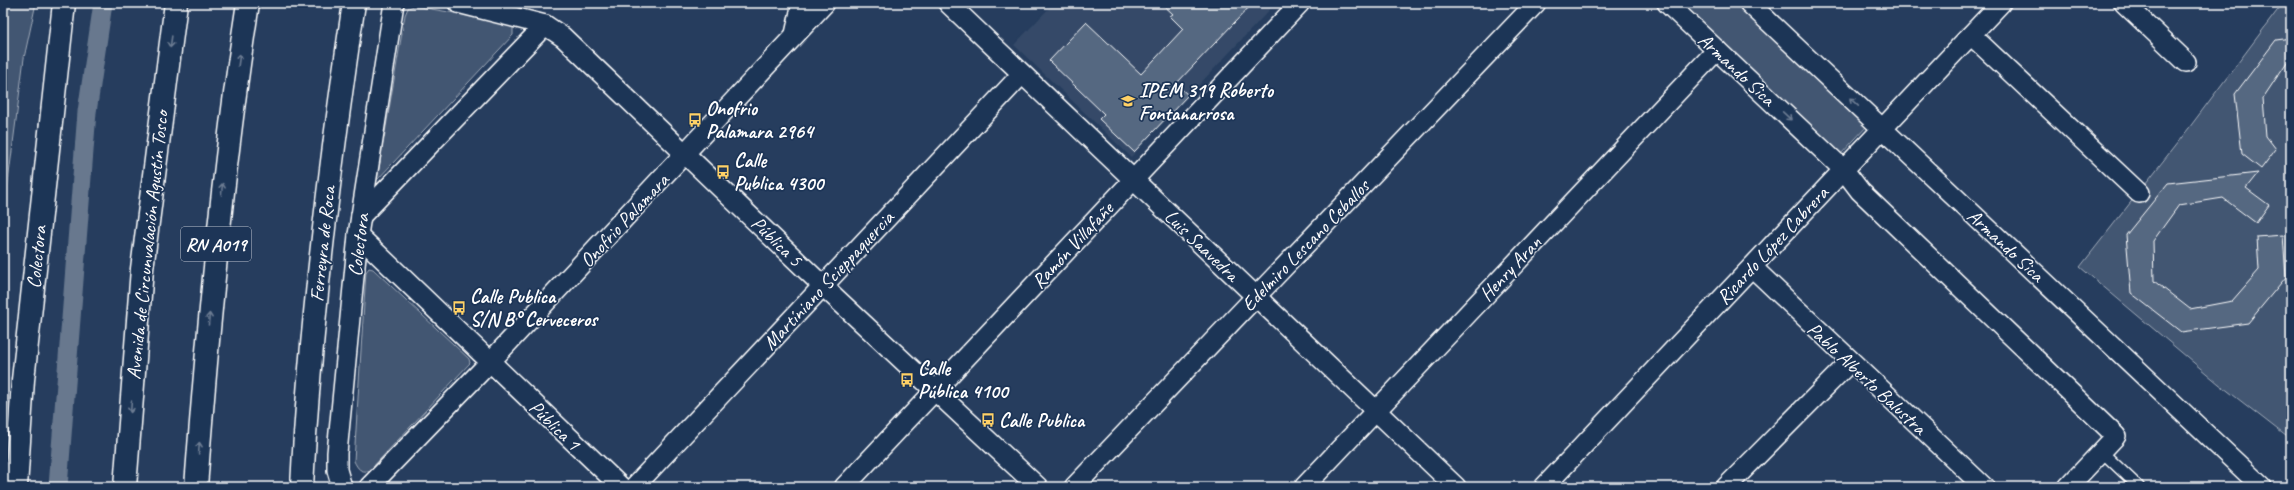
<svg xmlns="http://www.w3.org/2000/svg" width="2294" height="490" font-family="Caveat,sans-serif">
  <style>
    .built { fill: #344a68 }
    .green { fill: #425672; stroke: #a0aab8 }
    .lines { fill: none; stroke-linecap: round; stroke-linejoin: round }
    .canal { stroke: #67788e; stroke-width: 19 }
    .building { fill: #556781; stroke: #fff }
    .lane-casing { stroke: #fff; stroke-width: 13 }
    .street-casing { stroke: #fff; stroke-width: 22 }
    .secondary-casing { stroke: #fff; stroke-width: 25 }
    .highway-casing { stroke: #fff; stroke-width: 25 }
    .lane { stroke: #1d3557; stroke-width: 10 }
    .street { stroke: #1d3557; stroke-width: 19 }
    .secondary { stroke: #1d3557; stroke-width: 22 }
    .highway { stroke: #1d3557; stroke-width: 22 }
    .oneway { stroke: #6c7c92 }
    .labels { text-anchor: middle; stroke-width: 3.5; stroke-linejoin: round; paint-order: stroke }
    .shield { fill: #1d3557; stroke: #bbc2cd; stroke-width: 1 }
    .shield-label { font-size: 19px; font-weight: bold; fill: #fff }
    .street-label { font-size: 20px; fill: #fff; stroke: #1d3557 }
    .poi-label { font-size: 20px; font-weight: bold; fill: #fff; stroke: #1d3557; text-anchor: start }
  </style>
  <rect width="100%" height="100%" fill="#263d5e"/>
  <filter id="ink" filterUnits="userSpaceOnUse"><feTurbulence type="fractalNoise" baseFrequency=".025" numOctaves="2"/><feDisplacementMap in="SourceGraphic" scale="8" xChannelSelector="R" yChannelSelector="G"/><feConvolveMatrix kernelMatrix="1 2 1 2 8 2 1 2 1" color-interpolation-filters="sRGB"/></filter>
  <g filter="url(#ink)">
    <polygon class="built" points="1054,3 1276,3 1131,157 1014,45"/>
    <g class="green">
      <polygon points="3,3 36,3 24,58 3,221"/>
      <polygon points="1679,3 1737,3 1868,125 1841,154"/>
      <polygon points="2283,3 2291,3 2291,440 2219,384 2080,267 2189,128"/>
      <polygon points="414,6 507,22 513,28 513,35 377,180 405,15 408,8"/>
      <path d="M369 268 373 269 469 359 470 363 369 471C360 472 358 469 354 461L366 272Z"/>
    </g>
    <g class="lines">
      <polyline class="canal" points="58,487 87,112 103,3"/>
    </g>
    <g class="building">
      <polygon points="1161,3 1253,3 1176,84 1188,95 1134,152 1099,119 1104,114 1049,61 1086,22 1141,74 1183,29 1170,16 1173,14"/>
      <polygon points="2291,38 2291,62 2287,62 2263,98 2266,136 2276,149 2261,169 2242,154 2235,94 2276,40"/>
      <polygon points="2258,173 2246,188 2269,205 2256,223 2223,198 2179,205 2153,241 2154,281 2190,309 2232,301 2259,270 2257,237 2283,235 2286,277 2248,323 2181,332 2131,293 2126,235 2168,183"/>
    </g>
    <g class="lines">
      <defs>
        <polyline id="lane" points="2101,451 2139,487"/>
        <g id="street">
          <polyline points="458,3 545,25 563,37 823,286 1038,487"/>
          <polyline points="948,3 1456,487"/>
          <polyline points="1667,3 1844,170 1860,191 2116,436 2068,487"/>
          <polyline points="1749,3 2262,487"/>
          <polyline points="2124,3 2186,62"/>
          <polyline points="795,34 802,3"/>
          <polyline points="1971,35 2139,193"/>
          <polyline points="361,216 545,25"/>
          <polyline points="358,235 621,487"/>
          <polyline points="1752,267 1984,487"/>
          <polyline points="342,487 337,470 337,453 358,235 394,3"/>
          <polyline points="369,487 490,362 825,3"/>
          <polyline points="634,487 1022,74"/>
          <polyline points="844,487 1300,3"/>
          <polyline points="1074,487 1536,3"/>
          <polyline points="1304,487 1717,50"/>
          <polyline points="1544,487 2001,3"/>
          <polyline points="1726,487 1850,362"/>
        </g>
        <g id="secondary">
          <polyline points="16,487 23,380 64,3"/>
          <path d="M302 487C310 325 330 163 354 3"/>
        </g>
        <g id="highway">
          <polyline points="125,487 142,269 176,3"/>
          <path d="M196 487C208 325 223 164 248 3"/>
        </g>
      </defs>
      <use href="#lane" class="lane-casing"/>
      <use href="#street" class="street-casing"/>
      <use href="#secondary" class="secondary-casing"/>
      <use href="#highway" class="highway-casing"/>
      <use href="#lane" class="lane"/>
      <use href="#street" class="street"/>
      <use href="#secondary" class="secondary"/>
      <use href="#highway" class="highway"/>
    </g>
    <defs><path id="oneway-shaft" d="M-6 0H5M1.5-3L5.5 0L1.5 3" fill="none" stroke-width="1.6" stroke-linecap="round" stroke-linejoin="round"/></defs>
    <g class="oneway">
      <use href="#oneway-shaft" transform="translate(171 42) rotate(98)"/>
      <use href="#oneway-shaft" transform="translate(239 60) rotate(-82)"/>
      <use href="#oneway-shaft" transform="translate(1854 102) rotate(-137)"/>
      <use href="#oneway-shaft" transform="translate(1787 116) rotate(43)"/>
      <use href="#oneway-shaft" transform="translate(222 189) rotate(-84)"/>
      <use href="#oneway-shaft" transform="translate(209 319) rotate(-85)"/>
      <use href="#oneway-shaft" transform="translate(131 407) rotate(94)"/>
      <use href="#oneway-shaft" transform="translate(199 448) rotate(-86)"/>
    </g>
  </g>
  <defs>
    <symbol id="school-bare" viewBox="-9 -9 18 18"><path d="M0-5L7-2L0 1L-7-2ZM-4 1L0 2.5L4 1V4Q0 6-4 4Z" fill="#ffd166" stroke="#1d3557" stroke-width="2.5" paint-order="stroke"/></symbol>
    <symbol id="bus-bare" viewBox="-9 -9 18 18"><path d="M-5-6H5V4H4V6H2V4H-2V6H-4V4H-5ZM-3.5-4V0h7V-4ZM-3.5 1.2v1.5H-2V1.2ZM2 1.2v1.5H3.5V1.2Z" fill="#ffd166" stroke="#1d3557" stroke-width="2.5" paint-order="stroke"/></symbol>
  </defs>
  <g fill-rule="evenodd">
    <use href="#school-bare" x="1118" y="91" width="20" height="20"/>
    <use href="#bus-bare" x="685" y="110" width="20" height="20"/>
    <use href="#bus-bare" x="713" y="162" width="20" height="20"/>
    <use href="#bus-bare" x="449" y="298" width="20" height="20"/>
    <use href="#bus-bare" x="897" y="370" width="20" height="20"/>
    <use href="#bus-bare" x="978" y="410" width="20" height="20"/>
  </g>
  <g class="labels">
    <rect class="shield" x="181" y="227" width="70" height="34" rx="3"/>
    <g class="shield-label">
      <text x="216" y="251">RN A019</text>
    </g>
    <g class="street-label">
      <text transform="translate(1737 69) rotate(43)" y="7">Armando Sica</text>
      <text transform="translate(624 220) rotate(-47)" y="7">Onofrio Palamara</text>
      <text transform="translate(777 241) rotate(44)" y="7">Pública 5</text>
      <text transform="translate(322 244) rotate(-84)" y="7">Ferreyra de Roca</text>
      <text transform="translate(147 245) rotate(-84)" y="7">Avenida de Circunvalación Agustín Tosco</text>
      <text transform="translate(358 245) rotate(-83)" y="7">Colectora</text>
      <text transform="translate(1072 245) rotate(-47)" y="7">Ramón Villafañe</text>
      <text transform="translate(1202 245) rotate(44)" y="7">Luis Saavedra</text>
      <text transform="translate(1305 245) rotate(-46)" y="7">Edelmiro Lescano Ceballos</text>
      <text transform="translate(1772 245) rotate(-47)" y="7">Ricardo López Cabrera</text>
      <text transform="translate(2006 245) rotate(43)" y="7">Armando Sica</text>
      <text transform="translate(36 257) rotate(-84)" y="7">Colectora</text>
      <text transform="translate(1510 268) rotate(-47)" y="7">Henry Aran</text>
      <text transform="translate(828 280) rotate(-47)" y="7">Martíniano Scieppaquercia</text>
      <text transform="translate(1867 378) rotate(43)" y="7">Pablo Alberto Balustra</text>
      <text transform="translate(555 425) rotate(44)" y="7">Pública 1</text>
    </g>
    <g class="poi-label">
      <text x="1139" y="97">IPEM 319 Roberto<tspan x="1139" dy="23">Fontanarrosa</tspan></text>
      <text x="706" y="115">Onofrio<tspan x="706" dy="23">Palamara 2964</tspan></text>
      <text x="734" y="167">Calle<tspan x="734" dy="23">Publica 4300</tspan></text>
      <text x="470" y="303">Calle Publica<tspan x="470" dy="23">S/N B° Cerveceros</tspan></text>
      <text x="918" y="375">Calle<tspan x="918" dy="23">Pública 4100</tspan></text>
      <text x="999" y="427">Calle Publica</text>
    </g>
  </g>
  <rect width="2294" height="490" fill="none" stroke="#1d3557" stroke-width="16"/>
  <rect x="8" y="8" width="2278" height="474" fill="none" stroke="#fff" stroke-width="1.5" filter="url(#ink)"/>
</svg>
